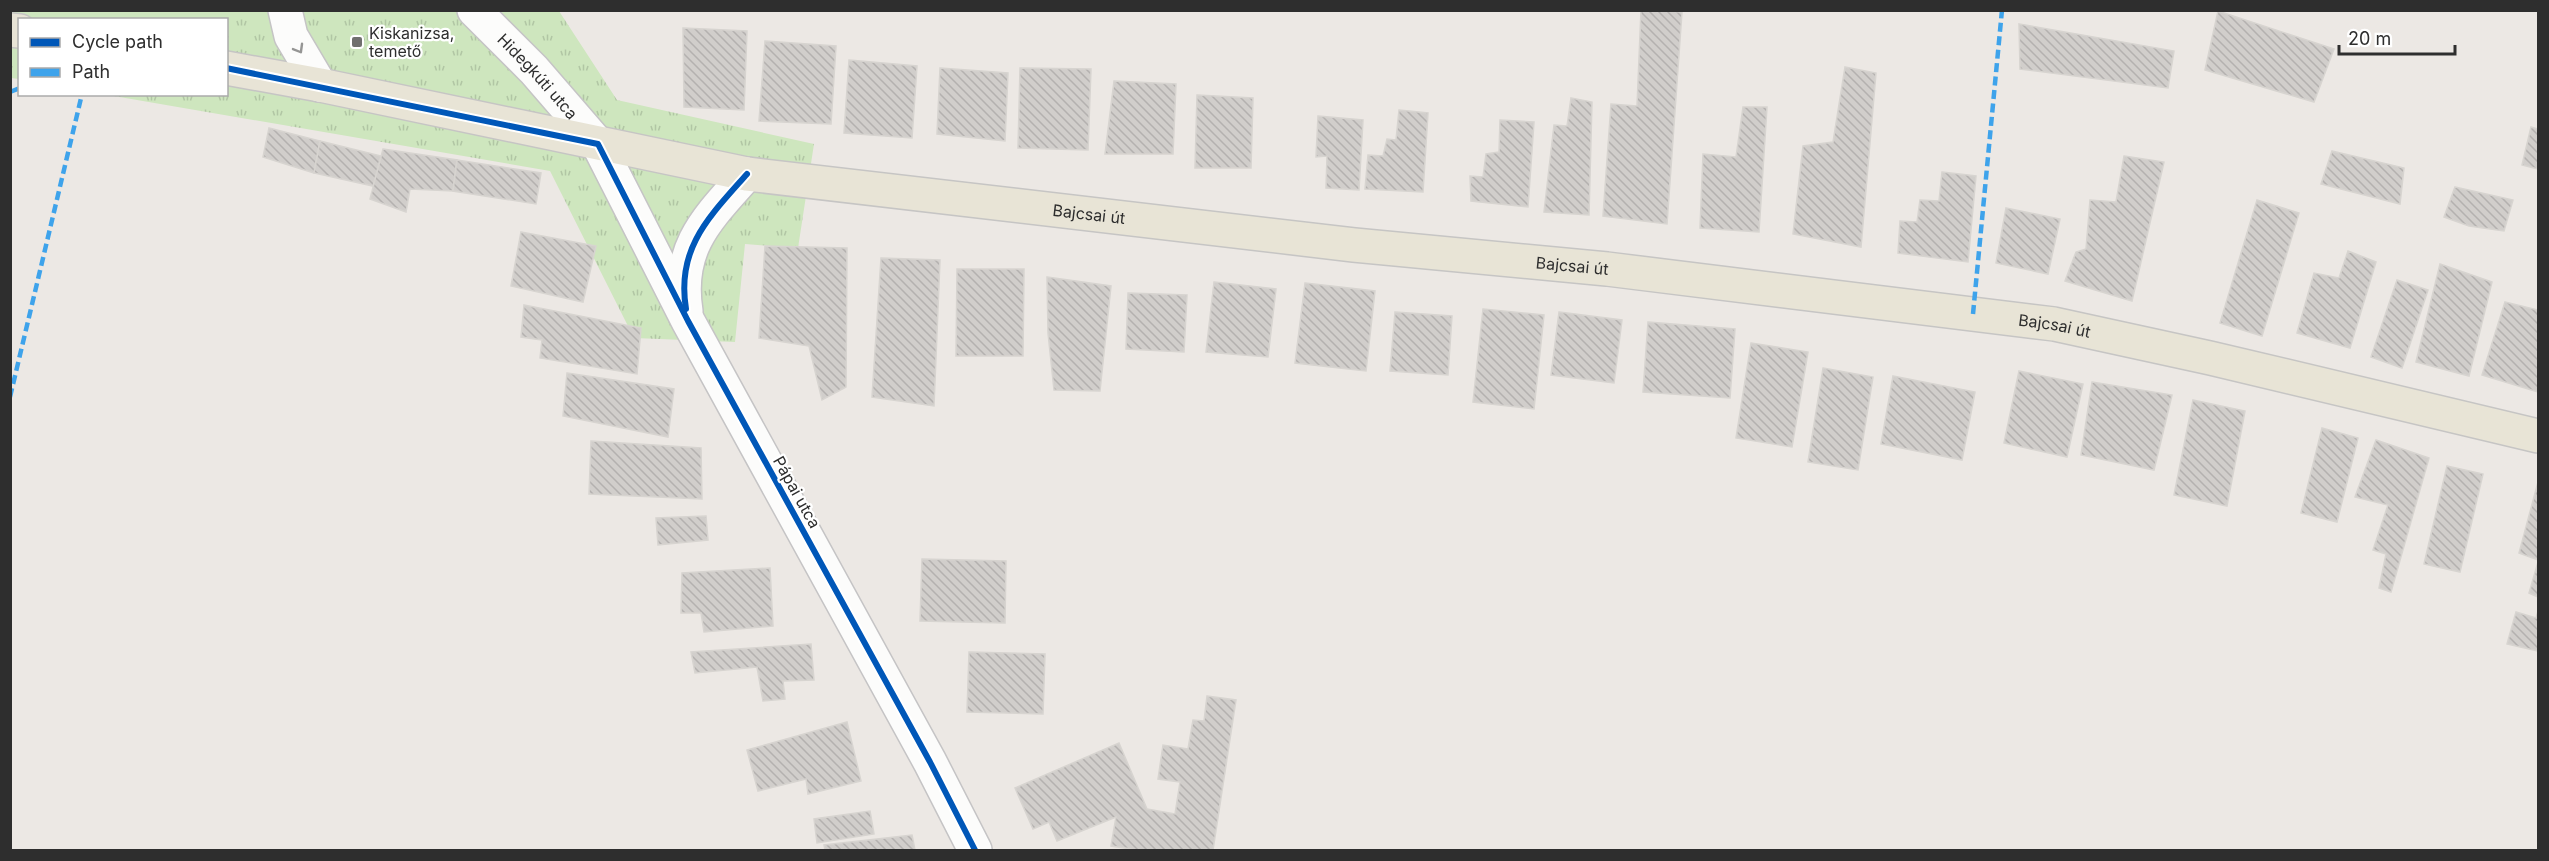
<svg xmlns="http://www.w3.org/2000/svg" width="2549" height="861" font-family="Inter,sans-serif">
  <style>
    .grass { fill: url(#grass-tufts) }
    .building { fill: url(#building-back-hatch); stroke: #d7d4d0; stroke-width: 1.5 }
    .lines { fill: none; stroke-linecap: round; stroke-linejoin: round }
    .minor-casing { stroke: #c5c4c5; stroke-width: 36 }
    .major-casing { stroke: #c6c5c4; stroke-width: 36 }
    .minor { stroke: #fcfcfb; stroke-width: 33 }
    .major { stroke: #e8e4d6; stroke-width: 33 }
    .quiet { stroke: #3ea3eb; stroke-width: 4.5; stroke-dasharray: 9 4.5; stroke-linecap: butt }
    .cycleway-casing { stroke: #fff; stroke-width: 10 }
    .cycleway { stroke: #0057b8; stroke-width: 6 }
    .oneway { stroke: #959594 }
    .poi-dot { fill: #706f6e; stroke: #fff; stroke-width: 2 }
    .labels { text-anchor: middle; stroke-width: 4.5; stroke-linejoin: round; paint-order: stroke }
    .poi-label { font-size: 16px; fill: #2e2e2e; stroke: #fff; text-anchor: start }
    .street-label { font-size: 16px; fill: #2e2e2e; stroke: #fff }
  </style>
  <defs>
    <pattern id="grass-tufts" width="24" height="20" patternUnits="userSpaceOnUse" patternTransform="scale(1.5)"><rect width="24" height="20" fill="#cee6be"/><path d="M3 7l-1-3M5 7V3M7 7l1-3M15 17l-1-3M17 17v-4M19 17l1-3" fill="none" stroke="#b1c6a4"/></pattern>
    <pattern id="building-back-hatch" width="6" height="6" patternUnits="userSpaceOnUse" patternTransform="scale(1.5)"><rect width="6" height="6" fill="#d1cecb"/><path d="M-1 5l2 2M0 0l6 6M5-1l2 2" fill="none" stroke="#b4b1af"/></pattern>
  </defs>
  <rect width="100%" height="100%" fill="#ece8e4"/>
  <polygon class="grass" points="10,11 559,11 617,100 814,144 798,248 745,244 735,342 634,338 550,171 108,95 226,94 226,20 20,20 19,79 11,78"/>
  <g class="building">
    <polygon points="1641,10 1682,12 1667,224 1603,216 1611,104 1637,106"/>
    <polygon points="2218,11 2334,49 2314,102 2205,70"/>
    <polygon points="2019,24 2174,51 2168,88 2020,69"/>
    <polygon points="683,28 747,31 744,110 684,107"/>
    <polygon points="765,41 836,46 831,124 759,121"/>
    <polygon points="849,60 917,66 912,138 844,133"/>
    <polygon points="1845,67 1876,73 1861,247 1793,234 1803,146 1833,142"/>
    <polygon points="940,68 1008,73 1005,141 937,134"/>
    <polygon points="1020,68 1091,69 1088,150 1018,148"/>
    <polygon points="1114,81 1176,84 1173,154 1105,154"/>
    <polygon points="1197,95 1253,98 1251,168 1195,168"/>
    <polygon points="1571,98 1592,102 1589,215 1544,212 1554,125 1567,126"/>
    <polygon points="1743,107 1767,107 1759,232 1700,228 1703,154 1736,157"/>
    <polygon points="1399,110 1428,113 1423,192 1365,189 1368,155 1383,156 1387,139 1396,140"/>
    <polygon points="1318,116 1363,120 1359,190 1326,188 1327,156 1316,157"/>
    <polygon points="1500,120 1534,122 1528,207 1471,201 1470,176 1483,177 1486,154 1499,152"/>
    <polygon points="2531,127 2538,129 2538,169 2522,165"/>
    <polygon points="269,128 320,141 314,173 263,157"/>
    <polygon points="320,141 381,156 373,186 314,173"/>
    <polygon points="383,149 457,160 453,191 410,189 406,212 370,199"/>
    <polygon points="2332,151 2404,168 2400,204 2321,184"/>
    <polygon points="2124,156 2164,162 2132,301 2065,281 2076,252 2086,249 2090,200 2116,202"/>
    <polygon points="457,160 541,173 536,204 453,191"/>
    <polygon points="1942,172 1976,176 1968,262 1898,253 1900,221 1917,222 1920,200 1939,201"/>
    <polygon points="2455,187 2513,200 2504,231 2469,226 2444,217"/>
    <polygon points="2257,200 2299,213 2262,336 2220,323"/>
    <polygon points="2006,208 2060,219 2048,274 1996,263"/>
    <polygon points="521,232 596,246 583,302 511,286"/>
    <polygon points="765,246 847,248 846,387 822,400 809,346 759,338"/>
    <polygon points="2348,251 2376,262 2350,348 2297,333 2314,273 2339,278"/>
    <polygon points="881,258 940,260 934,406 872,397"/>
    <polygon points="2440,264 2492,282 2469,376 2416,362"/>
    <polygon points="957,269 1024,269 1023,356 956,356"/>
    <polygon points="1047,277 1111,286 1100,391 1054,390 1048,333"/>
    <polygon points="2397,280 2428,290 2402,368 2371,357"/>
    <polygon points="1214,282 1276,289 1268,357 1206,352"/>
    <polygon points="1305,283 1375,291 1366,371 1295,363"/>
    <polygon points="1128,293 1187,295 1184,352 1126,349"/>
    <polygon points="2505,302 2538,310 2538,392 2482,375"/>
    <polygon points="524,305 641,328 637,374 540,358 542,340 521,337"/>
    <polygon points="1483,309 1544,315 1534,409 1473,402"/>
    <polygon points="1395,312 1452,316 1448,375 1390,371"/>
    <polygon points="1559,312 1622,320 1614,383 1551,375"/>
    <polygon points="1648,322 1735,329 1730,398 1643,392"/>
    <polygon points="1751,343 1808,352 1792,447 1736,438"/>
    <polygon points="1823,368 1873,377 1858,470 1808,462"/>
    <polygon points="2019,371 2083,384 2067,457 2004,443"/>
    <polygon points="567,373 674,389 668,437 563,416"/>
    <polygon points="1893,376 1975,392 1962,460 1881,444"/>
    <polygon points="2092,382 2172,395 2154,470 2081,455"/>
    <polygon points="2193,400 2245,411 2227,506 2174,495"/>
    <polygon points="2322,428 2358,438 2337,522 2301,513"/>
    <polygon points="2376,440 2429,458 2391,592 2379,588 2386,554 2373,550 2388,505 2355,497"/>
    <polygon points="591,441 701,448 702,499 589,494"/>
    <polygon points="2447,466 2483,474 2460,572 2424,564"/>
    <polygon points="2538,482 2538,560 2519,553"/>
    <polygon points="706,516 708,540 658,545 656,518"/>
    <polygon points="922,559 1006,561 1005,623 920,621"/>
    <polygon points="2538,562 2538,597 2529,593"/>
    <polygon points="770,568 773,626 704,632 701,613 681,613 682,573"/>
    <polygon points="2538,611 2538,651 2507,644 2516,612 2536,618"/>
    <polygon points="811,644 814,680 783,681 785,699 763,701 757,667 695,673 691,652"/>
    <polygon points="969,652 1045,654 1043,714 967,712"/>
    <polygon points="1207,696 1236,700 1213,850 1138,850 1111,846 1116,817 1057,841 1049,822 1033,829 1015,788 1119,743 1147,809 1175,814 1180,782 1158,779 1163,745 1188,749 1193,720 1204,721"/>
    <polygon points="847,722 861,781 808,794 806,779 758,791 747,750"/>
    <polygon points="870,811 874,834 817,843 814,819"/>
    <polygon points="912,835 915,850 825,850 824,845"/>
  </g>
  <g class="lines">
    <defs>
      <g id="minor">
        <polyline points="285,10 291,36 320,85"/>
        <path id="s1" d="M474 10 534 70 598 144 688 321 930 762 975 850"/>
        <path d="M686 311C676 247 708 218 747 174"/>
      </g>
      <g id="major">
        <polyline points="10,30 20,31"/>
        <path id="s2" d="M226 68 320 85 747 174 1354 245 1607 269 2054 324 2210 358 2538 436"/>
      </g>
    </defs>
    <use href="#minor" class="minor-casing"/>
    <use href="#major" class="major-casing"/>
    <use href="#minor" class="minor"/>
    <use href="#major" class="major"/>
    <g class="quiet">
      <polyline points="10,92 20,88"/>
      <polyline points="1973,314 2002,10"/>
      <polyline points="10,397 82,94"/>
    </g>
    <defs>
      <g id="cycleway">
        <polyline points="226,68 598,144 688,321 930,762 975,850"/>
        <path d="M686 309C676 248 709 217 747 174"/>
      </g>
    </defs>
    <use href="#cycleway" class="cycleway-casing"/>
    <use href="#cycleway" class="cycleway"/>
  </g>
  <defs><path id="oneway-chevron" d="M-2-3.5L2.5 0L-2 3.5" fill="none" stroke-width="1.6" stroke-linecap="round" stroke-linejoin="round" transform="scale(1.5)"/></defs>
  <use class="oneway" href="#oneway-chevron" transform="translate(299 49) rotate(60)"/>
  <rect class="poi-dot" x="351" y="36" width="12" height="12" rx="3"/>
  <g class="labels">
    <g class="poi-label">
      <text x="369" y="39">Kiskanizsa,<tspan x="369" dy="18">temető</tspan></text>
    </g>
    <g class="street-label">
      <text dy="6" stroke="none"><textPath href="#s1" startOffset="92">Hidegkúti utca</textPath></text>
      <text dy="6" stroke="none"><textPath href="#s2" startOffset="876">Bajcsai út</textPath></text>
      <text dy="6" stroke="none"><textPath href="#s2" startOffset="1362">Bajcsai út</textPath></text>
      <text dy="6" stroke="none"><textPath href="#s2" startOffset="1848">Bajcsai út</textPath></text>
      <text transform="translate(797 492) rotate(61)" y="6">Pápai utca</text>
    </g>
  </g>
  <rect width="2549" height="861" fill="none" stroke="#2e2e2e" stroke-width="24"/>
  <rect x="18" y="18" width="210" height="78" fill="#ffffff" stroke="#ababab" stroke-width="1.5"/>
  <rect x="30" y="38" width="30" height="9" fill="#0057b8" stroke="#ababab" stroke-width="1.5"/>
  <text x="72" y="48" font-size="18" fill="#2e2e2e">Cycle path</text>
  <rect x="30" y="68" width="30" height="9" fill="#3ea3eb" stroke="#ababab" stroke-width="1.5"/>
  <text x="72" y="78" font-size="18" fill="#2e2e2e">Path</text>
  <path d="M2339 45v9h116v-9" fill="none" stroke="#2e2e2e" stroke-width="3"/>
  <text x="2348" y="45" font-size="18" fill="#2e2e2e" stroke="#ffffff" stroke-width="4.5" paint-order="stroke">20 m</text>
</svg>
